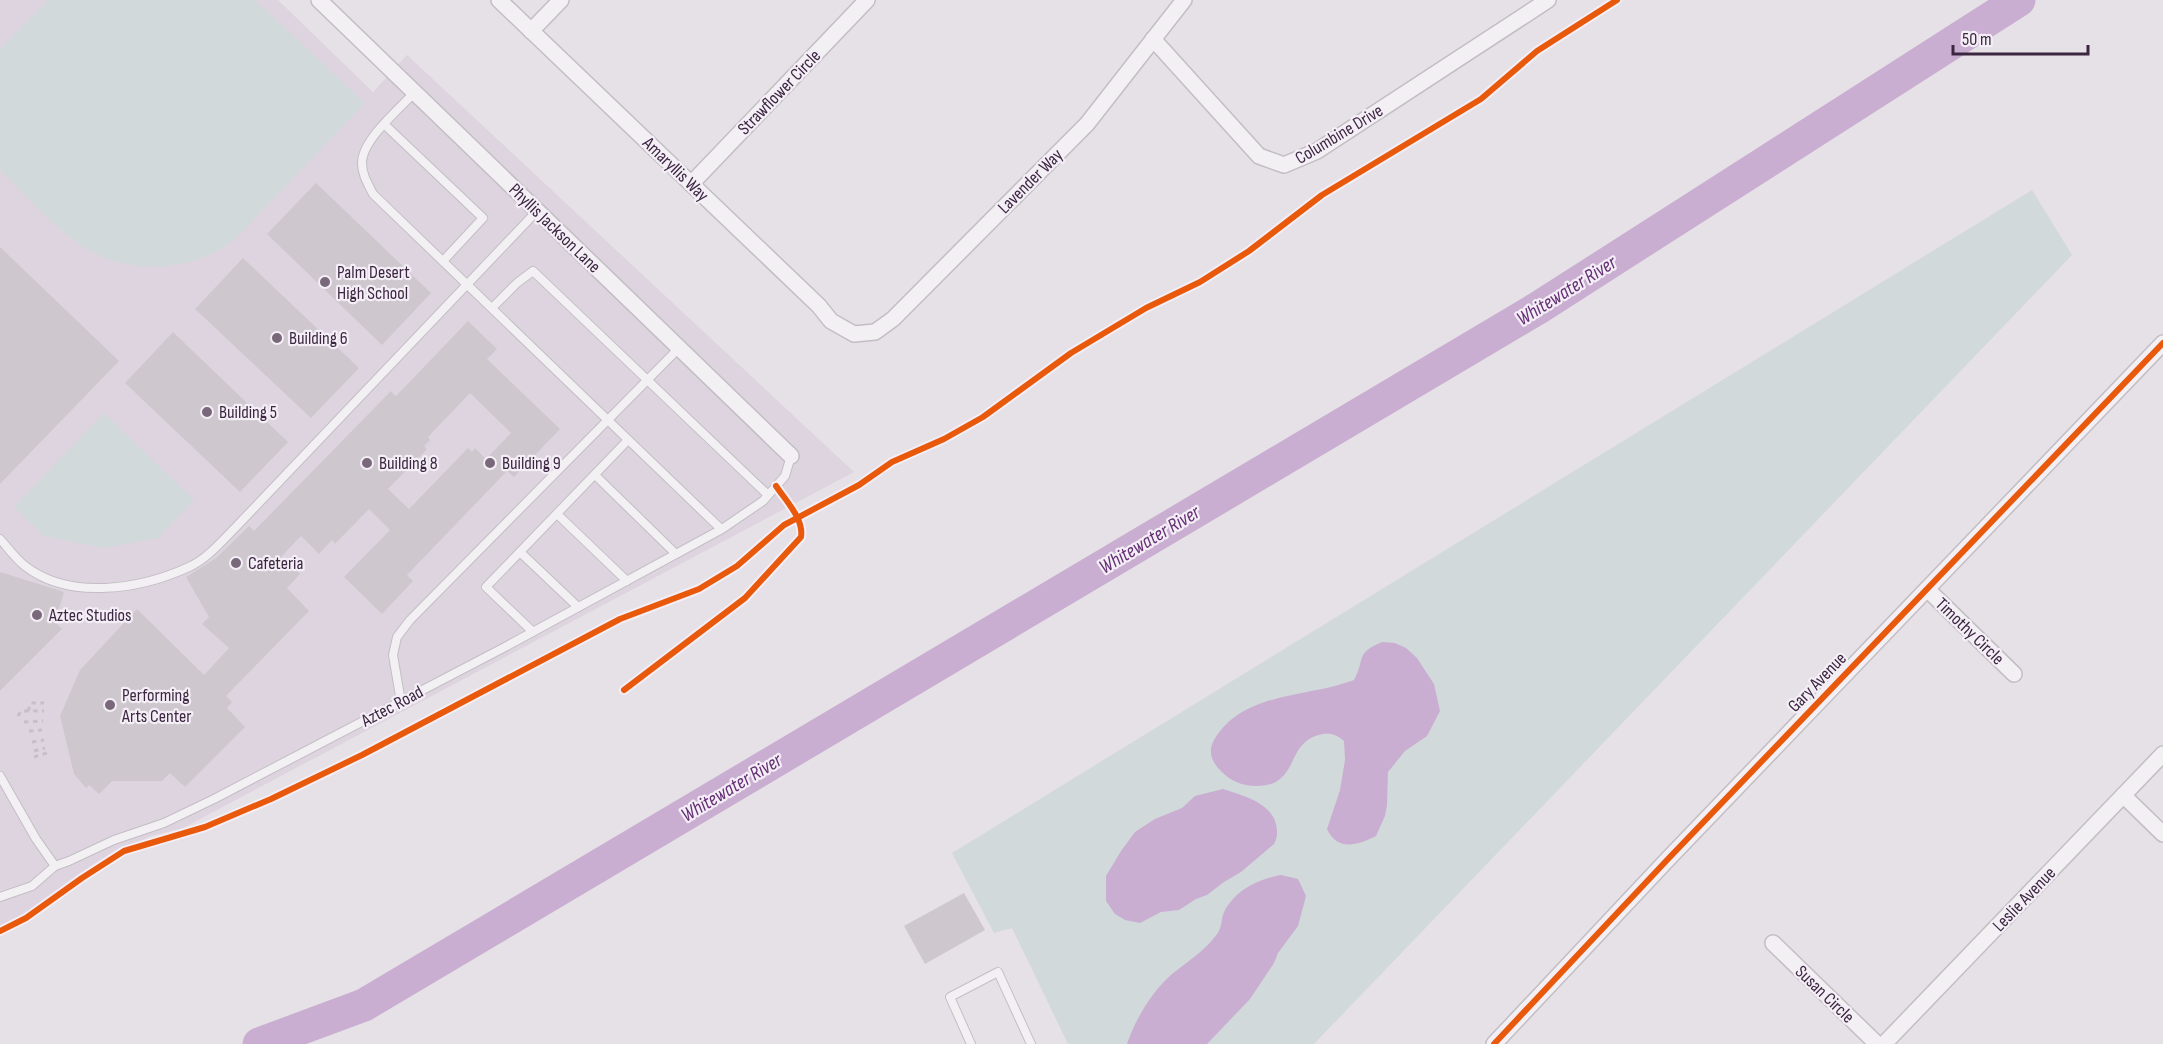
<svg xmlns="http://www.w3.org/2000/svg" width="2163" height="1044" font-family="'Sofia Sans Condensed',sans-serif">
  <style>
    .built { fill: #ddd4df }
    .green { fill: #d1d9db }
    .water { fill: #c9aed2 }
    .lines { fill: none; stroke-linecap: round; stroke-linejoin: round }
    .river { stroke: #c9aed2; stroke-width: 33 }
    .building { fill: #cec8ce; fill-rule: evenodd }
    .service-casing { stroke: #c2bec4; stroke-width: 10 }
    .minor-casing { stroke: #c2bec4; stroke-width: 18 }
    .path { stroke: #c5c0c6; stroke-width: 3; stroke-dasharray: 4.5 4.5; stroke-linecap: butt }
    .service { stroke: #f3f0f3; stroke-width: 8 }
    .minor { stroke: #f3f0f3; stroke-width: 15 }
    .cycleway-casing { stroke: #f4eef6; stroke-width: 10 }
    .cycleway { stroke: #e8590c; stroke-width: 6 }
    .poi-dot { fill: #78687a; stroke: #f4eef6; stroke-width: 2 }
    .labels { text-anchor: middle; stroke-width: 4.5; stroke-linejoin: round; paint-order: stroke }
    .street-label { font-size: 18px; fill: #3c2740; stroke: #f4eef6 }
    .poi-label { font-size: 18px; fill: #3c2740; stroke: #f4eef6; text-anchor: start }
    .water-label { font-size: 20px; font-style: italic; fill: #652f76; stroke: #f4eef6 }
  </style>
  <rect width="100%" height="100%" fill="#e6e1e6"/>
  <polygon class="built" points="0,0 278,0 373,92 407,55 854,472 183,828 151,836 100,860 25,914 0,926"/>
  <g class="green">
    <path d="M48 0H255L365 103 238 236C231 241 224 248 216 252 177 271 130 272 92 252 62 237 25 194 0 170V49Z"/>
    <polygon points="2032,190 2072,255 1314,1044 1068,1044 1012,928 994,933 952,853"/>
    <polygon points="104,413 194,500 158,538 103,548 44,536 14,507"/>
  </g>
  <g class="water">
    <path d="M1382 642 1395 643 1406 648 1417 658 1434 684 1440 711 1427 736 1405 751 1388 772 1387 805 1385 816 1376 836C1357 846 1337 851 1327 829L1340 790 1345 760 1344 741C1337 735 1332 733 1323 734 1283 741 1302 787 1255 786 1247 786 1236 783 1229 778 1217 769 1205 756 1214 740 1243 691 1307 698 1354 680 1366 658 1354 654 1382 642Z"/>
    <path d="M1223 789C1244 796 1275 803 1277 830 1277 836 1277 838 1274 844L1241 872 1224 882 1207 895 1196 899 1179 910 1161 912 1140 923 1125 920 1115 914 1106 901V876L1121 851 1135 832 1155 819 1182 808 1195 796Z"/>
    <path d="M1281 875 1298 879 1306 896 1298 926 1278 953 1274 963 1250 999 1207 1044H1127C1136 1018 1151 993 1172 974 1187 962 1206 950 1217 934 1222 928 1221 919 1224 912 1235 890 1258 879 1281 875Z"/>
  </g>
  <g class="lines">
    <polyline class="river" points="259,1044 364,1005 1538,308 2019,0"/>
  </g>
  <g class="building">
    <polygon points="316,183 431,293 382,345 267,234"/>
    <polygon points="0,247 119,361 0,484"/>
    <polygon points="243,258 359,368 311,418 195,309"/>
    <path d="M468 321 497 349 487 359 560 429 514 477 507 471 407 575 413 581 382 614 344 577 390 530 369 509 335 544 332 540 319 554 301 536 281 557 300 574 287 588 309 611 226 696 232 702 227 708 245 727 185 787 170 773 162 781H112L99 794 89 785 86 788 74 774 60 716 80 670 137 609 204 675 229 648 202 624 209 617 186 577 216 558 249 526 254 531 391 391 395 396 398 394ZM470 393 511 433 486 459 475 448 472 452 468 448 409 509 388 489 427 449 424 446 430 440 428 437Z"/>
    <polygon points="173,332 288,442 240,492 125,383"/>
    <polygon points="0,572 64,592 55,622 62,629 0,691"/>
    <polygon points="964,893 985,930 925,964 904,926"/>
  </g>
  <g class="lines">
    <defs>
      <g id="service">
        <path d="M415 92C399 109 362 140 362 163 362 175 368 184 373 194L721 529"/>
        <polyline points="385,125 483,218 443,261"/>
        <polyline points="492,308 517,283 533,271 768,495"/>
        <polyline points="595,475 676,554"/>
        <polyline points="557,514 627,581"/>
        <path d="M0 539C8 548 16 559 25 566 70 601 141 589 189 567 207 559 221 542 235 528L537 211"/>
        <polyline points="520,552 578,607"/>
        <polyline points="533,632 486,587 628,440"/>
        <polyline points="401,702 393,655 397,637 410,620 679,348"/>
        <polyline points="0,776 36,839 55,866 69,861 114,840 164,823 214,799 505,647 722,529 763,501 785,476 791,456"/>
        <polyline points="0,897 32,886 55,866"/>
        <polyline points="971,1044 950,997 998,972 1031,1044"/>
      </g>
      <g id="minor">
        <polyline points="319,0 791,456"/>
        <polyline points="499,0 819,306 831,321 854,334 875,332 893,319 1087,124 1184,0"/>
        <polyline points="531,31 561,0"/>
        <polyline points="1153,39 1259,156 1284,165 1317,151 1548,0"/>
        <polyline points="691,184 867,0"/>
        <polyline points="1927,589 2014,674"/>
        <polyline points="2124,796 2163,834"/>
        <polyline points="1773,943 1877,1044"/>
        <polyline points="1494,1044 1668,859 2163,343"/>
        <polyline points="1884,1044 2163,754"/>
      </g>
    </defs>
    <use href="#service" class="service-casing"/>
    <use href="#minor" class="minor-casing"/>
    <g class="path">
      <polyline points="28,711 31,703 44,703"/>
      <polyline points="18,716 21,711 44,711"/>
      <polyline points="24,722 43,721"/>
      <polyline points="29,731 42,730"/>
      <polyline points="32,742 44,740"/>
      <polyline points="34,751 45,748"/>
      <polyline points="34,757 47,753"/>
    </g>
    <use href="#service" class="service"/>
    <use href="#minor" class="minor"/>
    <defs>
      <g id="cycleway">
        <path d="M624 690 745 598 801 537C804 519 786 501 776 486"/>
        <polyline points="0,931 26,918 82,878 124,851 205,827 271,799 362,755 620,619 699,589 737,566 784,525 859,485 892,462 944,439 983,417 1071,353 1146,308 1200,282 1249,251 1322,195 1481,99 1537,51 1617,0"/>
        <polyline points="1494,1044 1668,859 2163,343"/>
      </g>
    </defs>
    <use href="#cycleway" class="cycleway-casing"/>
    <use href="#cycleway" class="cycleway"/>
  </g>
  <g class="poi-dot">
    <circle cx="325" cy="282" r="6"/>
    <circle cx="277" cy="338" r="6"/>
    <circle cx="207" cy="412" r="6"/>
    <circle cx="367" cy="463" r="6"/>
    <circle cx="490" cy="463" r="6"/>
    <circle cx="236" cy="563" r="6"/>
    <circle cx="37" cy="615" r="6"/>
    <circle cx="110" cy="705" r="6"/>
  </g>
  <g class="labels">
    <g class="street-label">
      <text transform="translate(779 92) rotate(-46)" y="6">Strawflower Circle</text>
      <text transform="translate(1339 134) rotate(-31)" y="6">Columbine Drive</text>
      <text transform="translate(676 169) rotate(44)" y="6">Amaryllis Way</text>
      <text transform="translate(1030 181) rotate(-45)" y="6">Lavender Way</text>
      <text transform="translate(555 228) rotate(44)" y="6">Phyllis Jackson Lane</text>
      <text transform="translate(1970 631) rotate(44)" y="6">Timothy Circle</text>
      <text transform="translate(1817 682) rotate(-46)" y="6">Gary Avenue</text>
      <text transform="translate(392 706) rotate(-28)" y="6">Aztec Road</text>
      <text transform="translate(2024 899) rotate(-46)" y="6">Leslie Avenue</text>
      <text transform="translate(1825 994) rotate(44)" y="6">Susan Circle</text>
    </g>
    <g class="poi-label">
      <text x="337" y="278">Palm Desert<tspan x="337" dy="21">High School</tspan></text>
      <text x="289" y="344">Building 6</text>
      <text x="219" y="418">Building 5</text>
      <text x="379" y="469">Building 8</text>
      <text x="502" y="469">Building 9</text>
      <text x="248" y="569">Cafeteria</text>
      <text x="49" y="621">Aztec Studios</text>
      <text x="122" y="701">Performing<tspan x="122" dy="21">Arts Center</tspan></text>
    </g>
    <g class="water-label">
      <text transform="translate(1566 290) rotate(-32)" y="7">Whitewater River</text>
      <text transform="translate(1149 539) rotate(-31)" y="7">Whitewater River</text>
      <text transform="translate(731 787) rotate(-31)" y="7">Whitewater River</text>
    </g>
  </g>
  <path d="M1953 45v9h135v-9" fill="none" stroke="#3c2740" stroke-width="3"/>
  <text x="1962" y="45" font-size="18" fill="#3c2740" stroke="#f4eef6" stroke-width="4.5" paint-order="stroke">50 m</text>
</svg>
